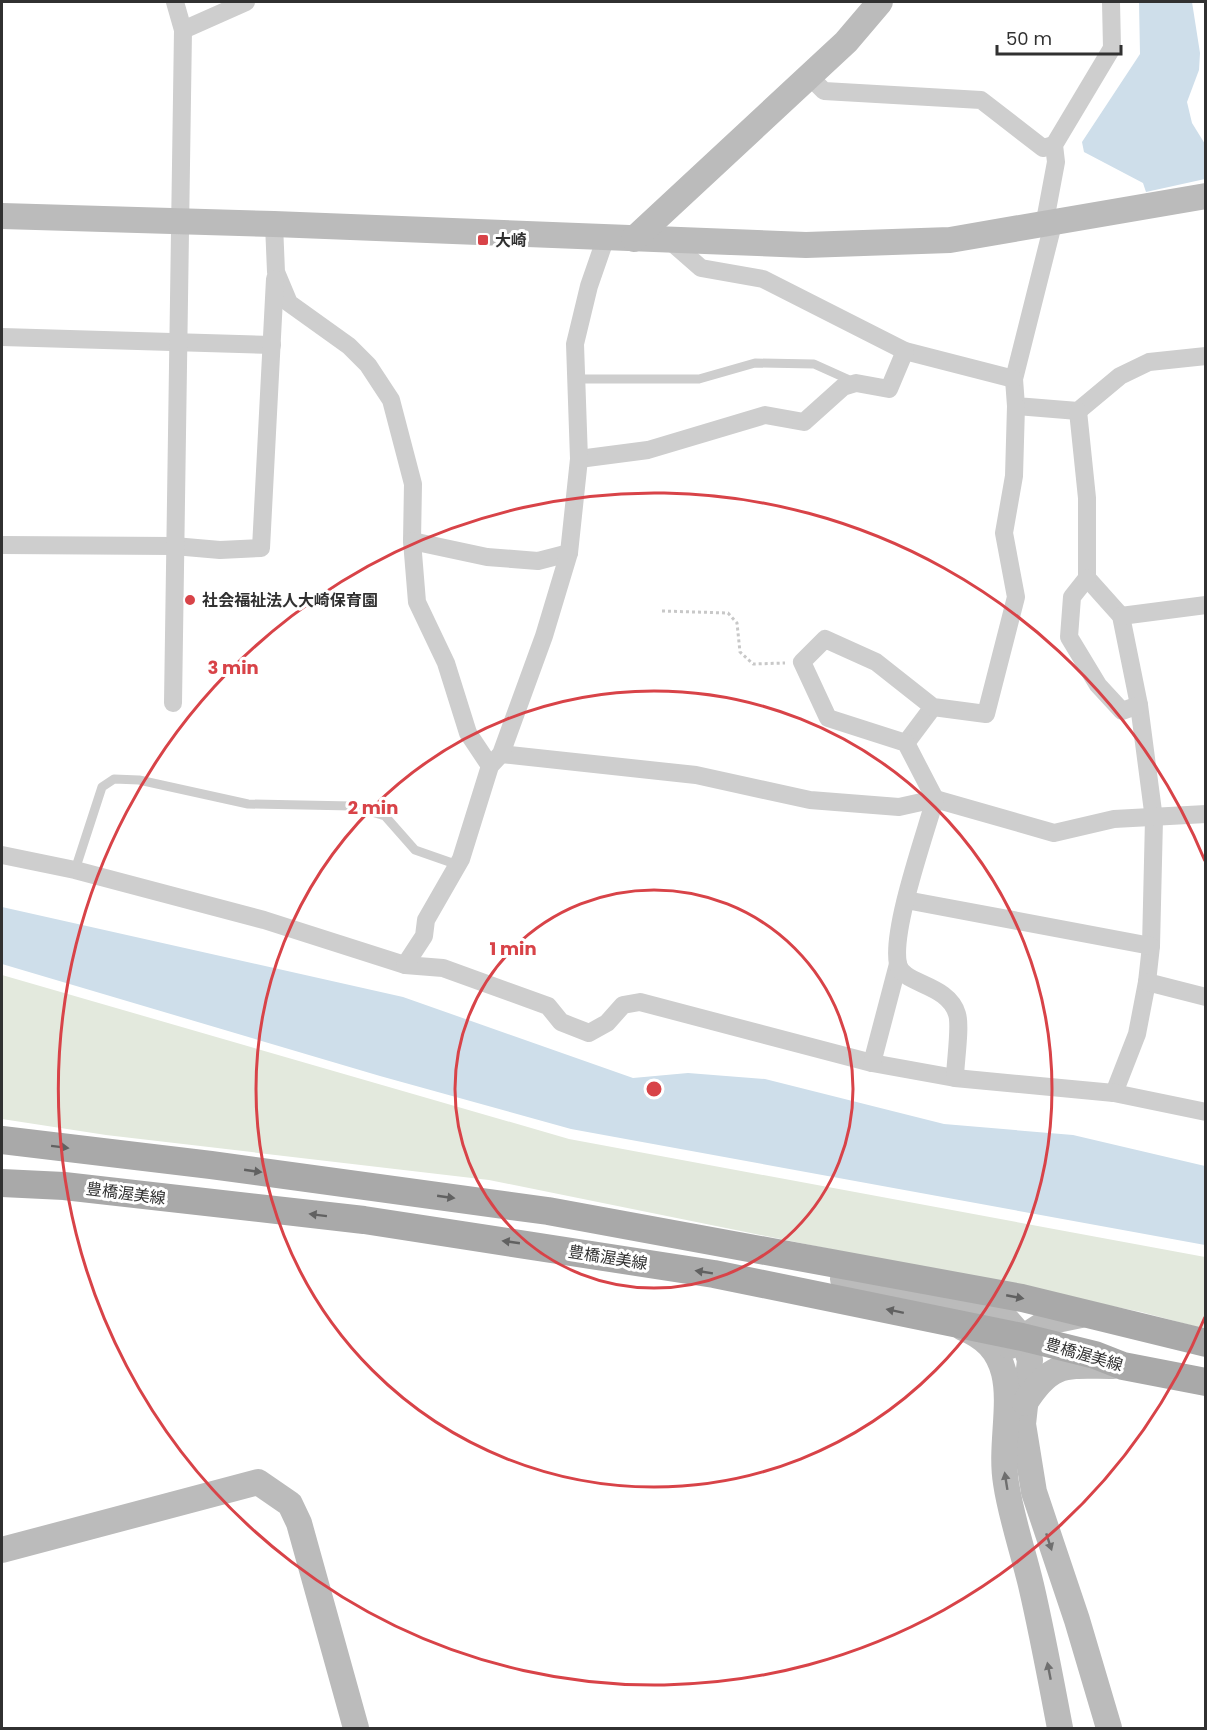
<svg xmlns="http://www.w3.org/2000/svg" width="1207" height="1730" font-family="Poppins,'Noto Sans JP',sans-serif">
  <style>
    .green { fill: #e3e9dd }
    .water { fill: #cedeea }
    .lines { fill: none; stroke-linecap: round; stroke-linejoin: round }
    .path { stroke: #c8c8c8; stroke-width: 3; stroke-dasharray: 3 3; stroke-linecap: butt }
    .lane { stroke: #cecece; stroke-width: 9 }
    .street { stroke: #cecece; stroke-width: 18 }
    .secondary { stroke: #bbb; stroke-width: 26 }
    .primary { stroke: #a9a9a9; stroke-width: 28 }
    .oneway { fill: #616161 }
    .oneway2 { fill: #6f6f6f }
    .ring { fill: none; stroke: #d84348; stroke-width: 3 }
    .poi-dot { fill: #d84348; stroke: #fff; stroke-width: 2 }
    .labels { text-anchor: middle; stroke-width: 6; stroke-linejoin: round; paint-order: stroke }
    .poi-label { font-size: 16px; font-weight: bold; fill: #313131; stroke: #fff; text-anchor: start }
    .street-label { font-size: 16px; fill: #313131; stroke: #fff }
    .centre { fill: #d84348; stroke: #fff; stroke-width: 3 }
    .ring-label { font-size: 18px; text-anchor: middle; font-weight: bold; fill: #d84348; stroke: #fff; stroke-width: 6; stroke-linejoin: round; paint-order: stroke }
  </style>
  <rect width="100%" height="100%" fill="#fff"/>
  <polygon class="green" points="2,975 569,1139 1205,1257 1205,1329 1141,1312 489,1180 106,1135 2,1119"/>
  <g class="water">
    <polygon points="1139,2 1192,2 1200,53 1199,70 1187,102 1192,123 1205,144 1205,179 1146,192 1143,183 1084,152 1082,142 1140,54"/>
    <polygon points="2,907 403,997 633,1078 688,1073 765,1079 944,1124 1073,1135 1205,1166 1205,1245 571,1129 380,1076 2,964"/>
  </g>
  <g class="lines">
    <polyline class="path" points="662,611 728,613 737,623 740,652 753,664 785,663"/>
    <g class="lane">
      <polyline points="577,379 699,379 755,363 814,364 854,382"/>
      <polyline points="75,870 102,787 114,779 139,780 248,804 352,806 385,816 415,850 458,865"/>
    </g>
    <g class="street">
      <polyline points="183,30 246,2"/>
      <polyline points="809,76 824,91 981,100 1043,148 1054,145"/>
      <polyline points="274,224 276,272 289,303 349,346 368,365 391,400 413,484 412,541 417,602 446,663 468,733 490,766"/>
      <polyline points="1053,224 1014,379 1016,406 1078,411 1120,376 1149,362 1206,356"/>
      <polyline points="1044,226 1056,162 1054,145 1112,48 1111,2"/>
      <polyline points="669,240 701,268 763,279 905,351 1014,379"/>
      <polyline points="2,337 272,345"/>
      <polyline points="1078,411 1087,498 1087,578 1121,616 1139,705 1154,819 1151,946 1147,982 1137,1034 1114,1093"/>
      <polyline points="579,459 648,450 765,415 804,422 843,387 856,383 889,389 905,351"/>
      <polyline points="412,541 487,557 538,561 569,553"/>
      <polyline points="2,545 174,546 220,550 261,548 275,279"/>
      <polyline points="1087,578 1072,597 1069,637 1098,685 1122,711 1139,705"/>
      <polyline points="1121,616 1206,605"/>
      <polyline points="173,703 183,30 175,2"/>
      <polyline points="906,743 933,707"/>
      <polyline points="501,754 696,775 810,800 899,807 935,799 1054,833 1114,819 1206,814"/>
      <polyline points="2,855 75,870 264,920 405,965 443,968 548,1006 561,1022 589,1033 607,1023 623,1005 640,1002 872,1063 955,1078 1114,1093 1206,1112"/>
      <polyline points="906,900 1151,946"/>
      <polyline points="405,965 424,936 426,920 461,859 490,766 501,754 544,636 569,553 579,459 575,344 589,286 606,237"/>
      <polyline points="1147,982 1206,997"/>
      <polyline points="872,1063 898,964"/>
      <path d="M955 1078C955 1064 961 1026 957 1014 948 983 902 985 898 964 891 930 925 835 935 799L906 743 828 718 802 662 825 639 876 662 933 707 986 714 1016 597 1004 533 1014 476 1016 406"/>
    </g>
    <g class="secondary">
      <polyline points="2,216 274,224 806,245 950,240 1206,196"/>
      <polyline points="634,239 846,42 880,2"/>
      <polyline points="843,1279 976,1306 1007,1320 1022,1337 1030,1360 1023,1424 1034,1492 1077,1620 1109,1728"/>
      <path d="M963 1328C985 1337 998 1350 1004 1373 1012 1405 1000 1447 1006 1483 1011 1517 1023 1551 1031 1585 1042 1632 1051 1681 1060 1728"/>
      <polyline points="1010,1346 1047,1322 1081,1315"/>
      <path d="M1025 1403C1052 1360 1067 1366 1113 1366"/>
      <polyline points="2,1550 258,1482 290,1504 299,1523 356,1728"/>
    </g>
    <g class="primary">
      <polyline points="2,1140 211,1165 548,1211 1022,1298 1206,1343"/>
      <polyline points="2,1183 64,1186 364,1220 714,1274 1022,1337 1095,1355 1123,1366 1206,1382"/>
    </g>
  </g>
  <defs><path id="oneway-solid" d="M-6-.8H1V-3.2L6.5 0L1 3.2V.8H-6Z" transform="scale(1.5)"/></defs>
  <g class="oneway">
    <use href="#oneway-solid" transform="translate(60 1147) rotate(7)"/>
    <use href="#oneway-solid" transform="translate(253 1171) rotate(8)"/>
    <use href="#oneway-solid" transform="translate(446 1197) rotate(8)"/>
    <use href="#oneway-solid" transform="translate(318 1215) rotate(-173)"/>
    <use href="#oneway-solid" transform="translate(511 1242) rotate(-172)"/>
    <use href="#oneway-solid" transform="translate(704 1272) rotate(-171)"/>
    <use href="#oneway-solid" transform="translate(1015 1297) rotate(11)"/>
    <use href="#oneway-solid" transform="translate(895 1311) rotate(-168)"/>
  </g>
  <g class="oneway2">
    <use href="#oneway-solid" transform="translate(1006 1481) rotate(-99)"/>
    <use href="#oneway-solid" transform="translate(1049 1542) rotate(72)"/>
    <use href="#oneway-solid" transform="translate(1049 1671) rotate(-101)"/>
  </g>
  <g class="ring">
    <circle cx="654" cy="1089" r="199"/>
    <circle cx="654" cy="1089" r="398"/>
    <path d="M1205 1317A596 596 0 1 1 1205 861"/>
  </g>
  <g class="poi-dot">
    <rect x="477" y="234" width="12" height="12" rx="3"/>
    <circle cx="190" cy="600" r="6"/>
  </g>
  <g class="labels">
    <g class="poi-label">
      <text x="495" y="246">大崎</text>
      <text x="202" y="606">社会福祉法人大崎保育園</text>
    </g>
    <g class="street-label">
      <text transform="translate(126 1193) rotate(7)" y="6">豊橋渥美線</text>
      <text transform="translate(608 1257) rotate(9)" y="6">豊橋渥美線</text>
      <text transform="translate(1084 1354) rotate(16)" y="6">豊橋渥美線</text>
    </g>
  </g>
  <circle cx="654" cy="1089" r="9" class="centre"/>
  <g class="ring-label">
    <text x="233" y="674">3 min</text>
    <text x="373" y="814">2 min</text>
    <text x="513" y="955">1 min</text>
  </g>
  <rect width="1207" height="1730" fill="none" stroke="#313131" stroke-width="6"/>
  <path d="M997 45v9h124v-9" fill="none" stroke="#313131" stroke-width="3"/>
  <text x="1006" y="45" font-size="18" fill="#313131" stroke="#ffffff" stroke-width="4.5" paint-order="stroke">50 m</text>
</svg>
